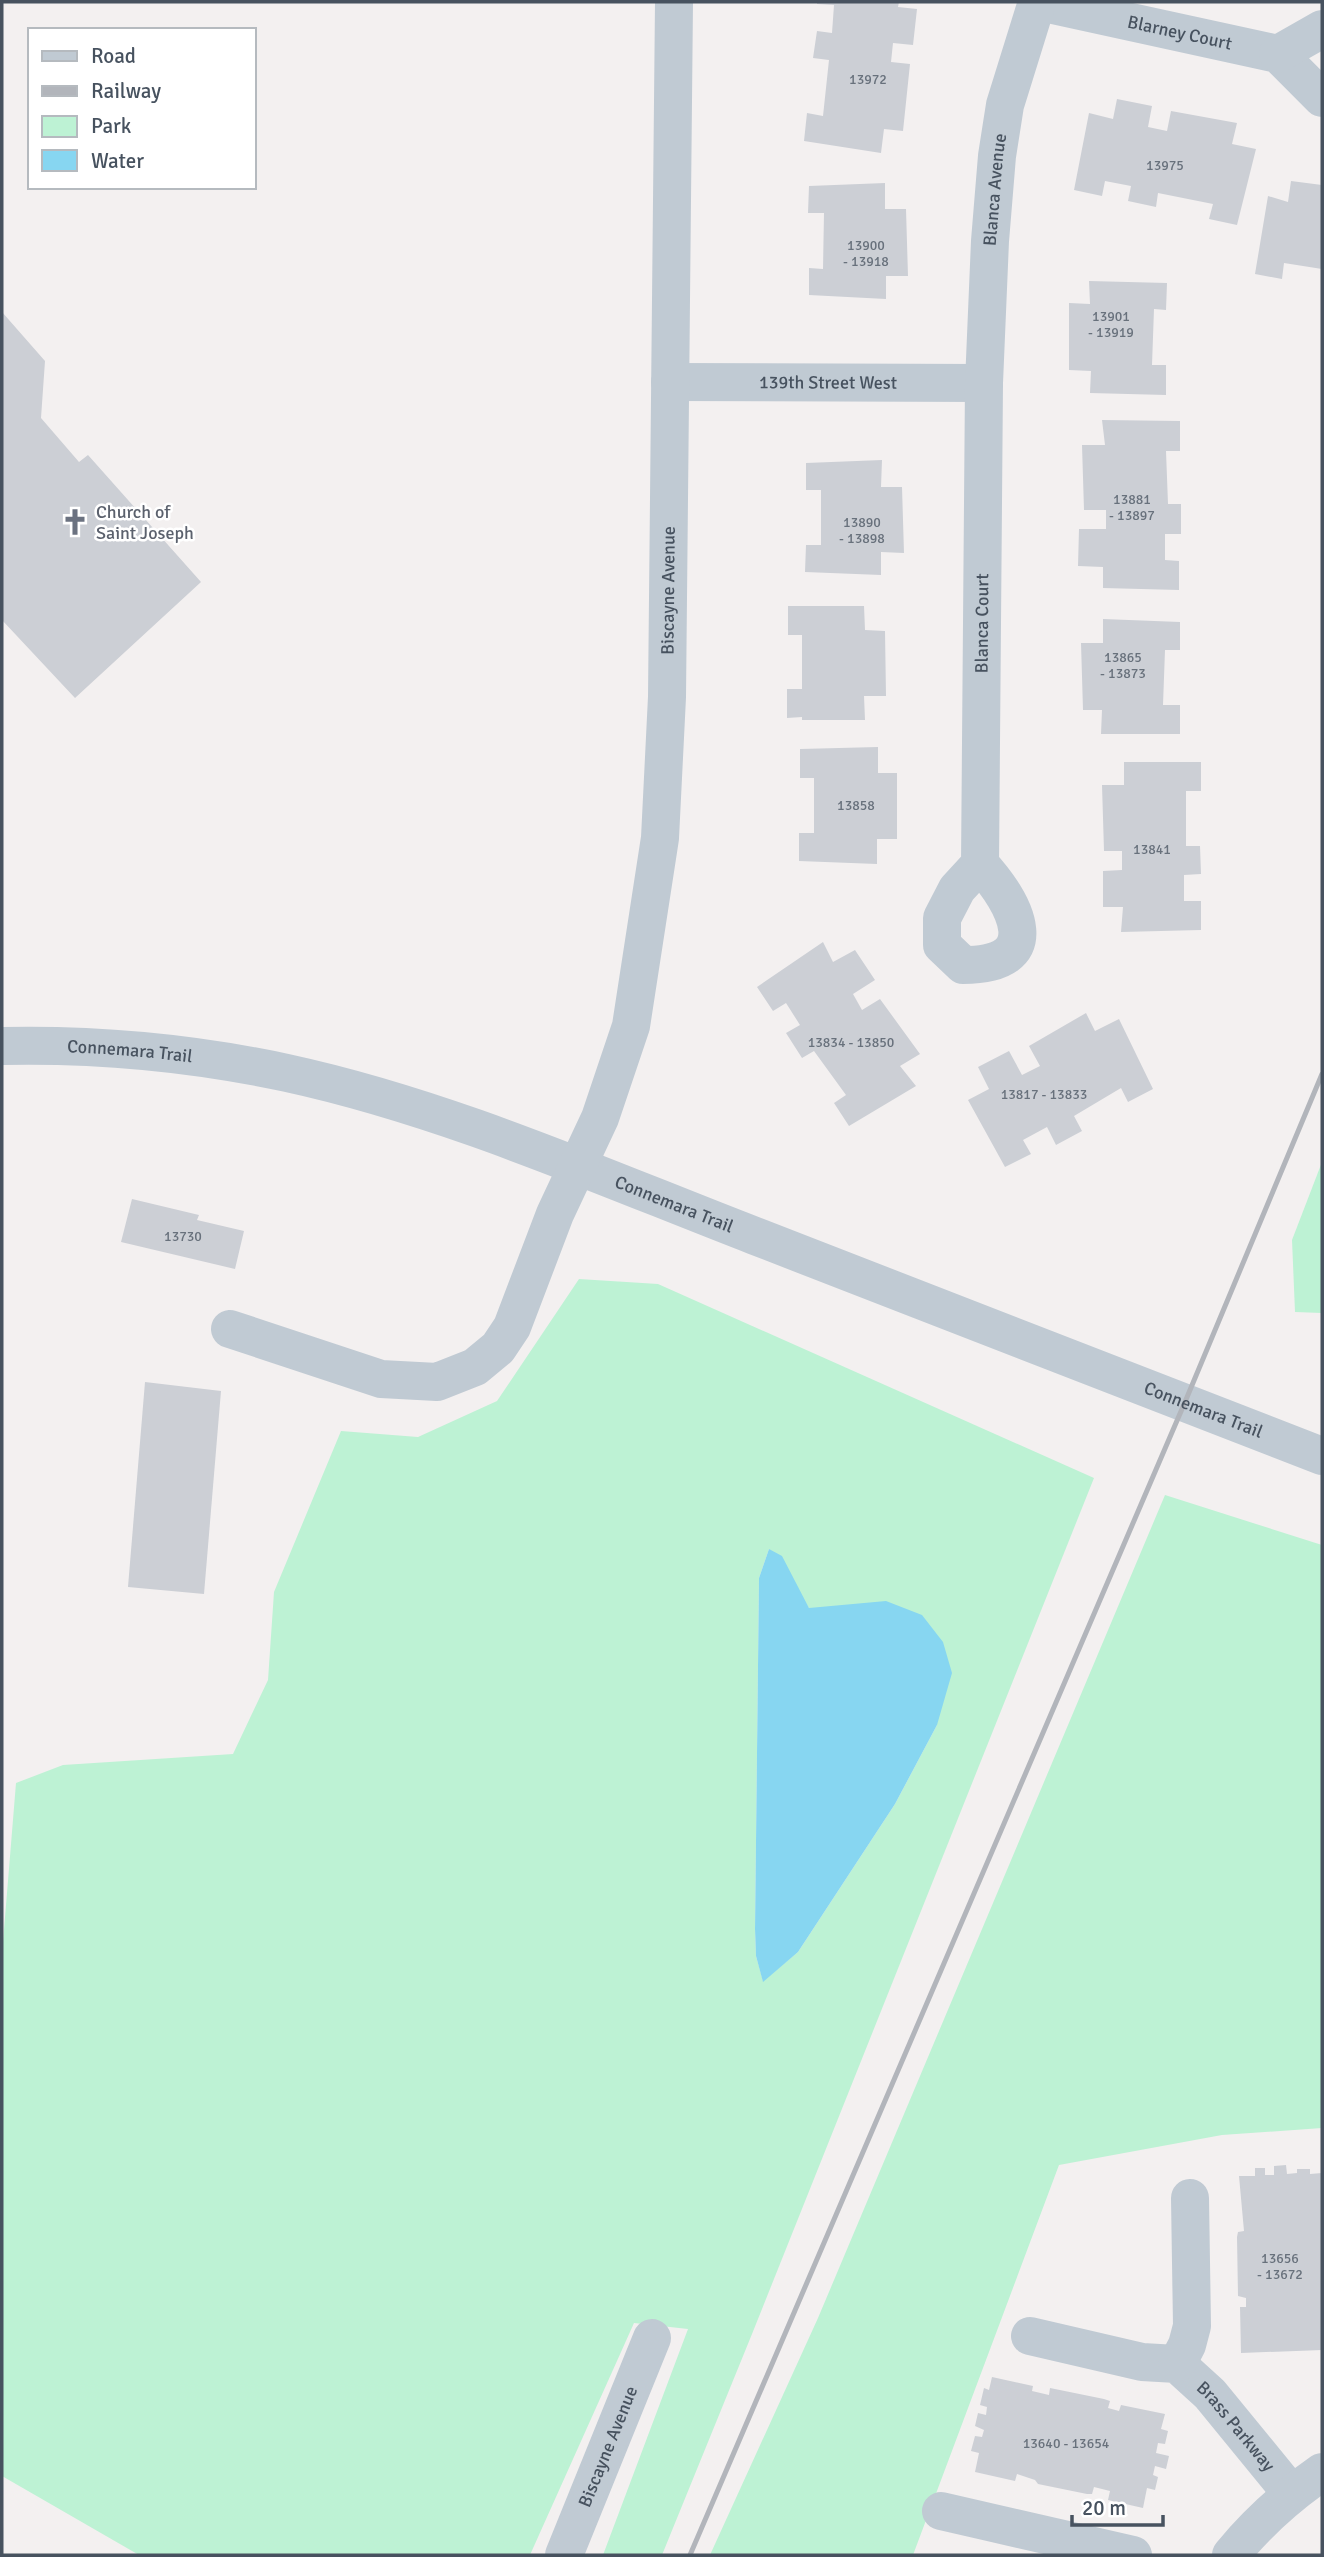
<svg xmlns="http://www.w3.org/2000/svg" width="1324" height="2557" font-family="Signika,sans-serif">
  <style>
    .green { fill: #bdf2d4; fill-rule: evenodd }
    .water { fill: #87d6f1 }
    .building { fill: #cccfd5 }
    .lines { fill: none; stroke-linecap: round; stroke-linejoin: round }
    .minor { stroke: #c0cad3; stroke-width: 38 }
    .rail { stroke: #b2b5bb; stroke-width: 5 }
    .labels { text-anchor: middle; stroke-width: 5; stroke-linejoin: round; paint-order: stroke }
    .number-label { font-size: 14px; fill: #68717c }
    .street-label { font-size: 18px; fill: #47525f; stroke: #fff }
    .worship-label { font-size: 18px; fill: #5b616d; stroke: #fff; text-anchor: start }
  </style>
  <rect width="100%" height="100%" fill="#f3f0f0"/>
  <g class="green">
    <polygon points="1322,1162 1322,1313 1295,1312 1292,1240"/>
    <path d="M579 1279 658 1284 1094 1478 752 2334 662 2555H603L688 2329 634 2323 530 2555H139L2 2476V1954L16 1783 63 1765 233 1754 268 1680 274 1592 341 1431 418 1437 497 1401ZM769 1549 809 1608H825L937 1725 895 1804 798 1952 763 1981 756 1956 755 1929 759 1578Z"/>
    <polygon points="1165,1495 1322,1545 1322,2128 1222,2135 1059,2165 913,2555 710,2555 818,2318"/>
  </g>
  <polygon class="water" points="769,1549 782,1556 809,1608 886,1601 922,1615 943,1642 952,1673 937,1725 895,1804 798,1952 763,1982 756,1956 755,1929 759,1578"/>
  <g class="building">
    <polygon points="817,2 899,2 898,7 917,9 913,45 893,43 891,62 910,64 903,131 884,129 881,153 804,141 807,113 823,116 829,60 813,58 817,31 832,33 834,5 817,4"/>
    <polygon points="1117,99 1152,106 1148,127 1167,131 1171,111 1237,123 1232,144 1256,149 1237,225 1209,219 1213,204 1158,193 1156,207 1128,201 1131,186 1105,181 1102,196 1074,190 1089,113 1113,119"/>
    <polygon points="1291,181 1322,185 1322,269 1284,263 1282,279 1255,274 1268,196 1288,202"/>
    <polygon points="885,183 885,209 906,209 908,276 886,276 886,299 809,295 809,268 823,269 824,213 808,213 809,186"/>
    <polygon points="1089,281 1167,283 1166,310 1154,309 1152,365 1166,365 1166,395 1090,393 1091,371 1069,370 1069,303 1090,304"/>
    <polygon points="2,312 45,361 41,418 79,462 88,455 201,582 75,698 2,620"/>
    <polygon points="1102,420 1180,421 1180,451 1166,451 1168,504 1181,504 1181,534 1165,534 1165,560 1179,561 1179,590 1103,588 1103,567 1078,566 1079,529 1106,529 1106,510 1084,510 1082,445 1105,445"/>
    <polygon points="882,460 881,487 902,487 904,553 881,552 881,575 805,572 806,545 821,545 821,490 806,490 806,463"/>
    <polygon points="788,606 864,606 865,630 885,631 886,696 864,696 865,720 802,720 802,717 787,718 787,689 802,689 802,635 788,635"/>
    <polygon points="1103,619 1180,622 1180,650 1165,650 1163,705 1180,705 1180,734 1101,734 1102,710 1083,710 1081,643 1103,643"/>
    <polygon points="878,747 878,773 897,773 897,839 877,839 877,864 799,861 799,833 814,833 814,778 800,778 800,749"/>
    <polygon points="1124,762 1201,762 1201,791 1186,791 1186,846 1200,846 1201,874 1184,875 1184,901 1201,901 1201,930 1121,932 1123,907 1103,907 1103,871 1122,870 1122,851 1104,851 1102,785 1124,785"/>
    <polygon points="823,942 833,962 855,950 875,980 853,994 862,1010 880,999 920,1054 900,1066 916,1086 849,1126 834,1103 846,1095 814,1051 802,1058 786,1033 800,1025 786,1003 773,1011 757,987"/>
    <polygon points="1086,1013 1095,1031 1119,1019 1153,1089 1128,1102 1121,1088 1074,1116 1082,1131 1056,1145 1047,1127 1023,1140 1031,1154 1005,1167 968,1100 989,1089 978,1067 1009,1051 1022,1075 1040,1066 1029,1046"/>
    <polygon points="132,1199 199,1215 197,1220 244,1231 235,1269 121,1242"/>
    <polygon points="145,1382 221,1391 204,1594 128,1587"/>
    <polygon points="1286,2165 1287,2174 1297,2173 1297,2169 1310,2169 1310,2174 1322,2173 1322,2350 1241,2353 1240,2307 1246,2307 1246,2298 1238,2296 1237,2237 1238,2232 1244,2231 1239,2176 1255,2176 1255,2168 1265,2168 1265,2175 1274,2175 1274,2166"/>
    <polygon points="992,2377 1033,2386 1032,2391 1049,2395 1050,2388 1104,2399 1110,2401 1108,2408 1119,2411 1121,2405 1165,2414 1161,2429 1168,2431 1165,2444 1158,2443 1156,2453 1169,2456 1166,2469 1155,2466 1153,2475 1158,2477 1155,2490 1147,2488 1143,2508 1108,2500 1110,2491 1094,2487 1092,2494 1087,2494 1038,2484 1035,2480 1017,2474 1015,2481 975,2472 979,2453 971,2451 975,2436 982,2437 984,2430 975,2426 978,2413 986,2415 987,2407 980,2405 984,2388 989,2390"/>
  </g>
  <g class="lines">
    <g class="minor">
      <path id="s1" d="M1039 2 1278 54 1322 98"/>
      <polyline points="1278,54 1322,29"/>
      <path id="s2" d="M670 382 984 383"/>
      <path id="s3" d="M980 864C1017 905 1048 965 963 965L942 945V918L957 889 980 864 984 383 990 241 997 156 1005 105 1037 2"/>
      <path id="s4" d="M2 1046C97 1044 194 1053 287 1073 448 1108 602 1177 755 1236 944 1309 1133 1382 1322 1456"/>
      <path id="s5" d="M230 1329 381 1379 437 1382 475 1367 498 1348 512 1327 555 1214 600 1118 631 1026 660 838 667 697 674 2"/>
      <path id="s6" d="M1030 2336 1142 2362 1177 2364 1210 2394 1291 2493"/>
      <polyline points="1177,2364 1187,2345 1192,2326 1190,2198"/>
      <polyline points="941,2511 1133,2555"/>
      <path id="s7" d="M564 2555 652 2338"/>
      <path d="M1231 2555C1258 2522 1287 2496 1322 2472"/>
    </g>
    <polyline class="rail" points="690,2555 1185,1402 1322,1074"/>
  </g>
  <defs>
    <symbol id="church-bare" viewBox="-9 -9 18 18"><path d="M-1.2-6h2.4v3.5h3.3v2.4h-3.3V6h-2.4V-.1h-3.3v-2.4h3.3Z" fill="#6b7280" stroke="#fff" stroke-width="2.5" paint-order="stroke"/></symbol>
  </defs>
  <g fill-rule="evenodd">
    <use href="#church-bare" x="56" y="503" width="38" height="38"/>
  </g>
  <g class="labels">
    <g class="number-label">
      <text x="868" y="84">13972</text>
      <text x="1165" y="170">13975</text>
      <text x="866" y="250">13900<tspan x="866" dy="16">- 13918</tspan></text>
      <text x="1111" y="321">13901<tspan x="1111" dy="16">- 13919</tspan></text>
      <text x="1132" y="504">13881<tspan x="1132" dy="16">- 13897</tspan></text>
      <text x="862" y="527">13890<tspan x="862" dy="16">- 13898</tspan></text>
      <text x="1123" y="662">13865<tspan x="1123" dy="16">- 13873</tspan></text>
      <text x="856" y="810">13858</text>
      <text x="1152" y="854">13841</text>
      <text x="851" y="1047">13834 - 13850</text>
      <text x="1044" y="1099">13817 - 13833</text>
      <text x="183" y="1241">13730</text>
      <text x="1280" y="2263">13656<tspan x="1280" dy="16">- 13672</tspan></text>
      <text x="1066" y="2448">13640 - 13654</text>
    </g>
    <g class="street-label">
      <text dy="6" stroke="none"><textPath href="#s1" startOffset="144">Blarney Court</textPath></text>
      <text dy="6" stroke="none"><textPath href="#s3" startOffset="948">Blanca Avenue</textPath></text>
      <text dy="6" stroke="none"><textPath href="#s2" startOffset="158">139th Street West</textPath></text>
      <text dy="6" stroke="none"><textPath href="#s5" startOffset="1073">Biscayne Avenue</textPath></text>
      <text dy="6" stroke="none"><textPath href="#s3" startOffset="514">Blanca Court</textPath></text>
      <text dy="6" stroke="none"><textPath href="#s4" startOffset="128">Connemara Trail</textPath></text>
      <text dy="6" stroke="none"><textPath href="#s4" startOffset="696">Connemara Trail</textPath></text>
      <text dy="6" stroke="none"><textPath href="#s4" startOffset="1264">Connemara Trail</textPath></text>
      <text dy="6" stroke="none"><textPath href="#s6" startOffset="236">Brass Parkway</textPath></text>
      <text dy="6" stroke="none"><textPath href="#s7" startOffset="117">Biscayne Avenue</textPath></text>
    </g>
    <g class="worship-label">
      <text x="96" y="518">Church of<tspan x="96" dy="21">Saint Joseph</tspan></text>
    </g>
  </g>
  <rect width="1324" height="2557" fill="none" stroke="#47525f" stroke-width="7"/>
  <rect x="28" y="28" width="228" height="161" fill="#ffffff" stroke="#b5babf" stroke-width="2"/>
  <rect x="42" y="51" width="35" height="10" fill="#c0cad3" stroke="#b5babf" stroke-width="2"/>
  <text x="91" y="63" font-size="21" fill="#47525f">Road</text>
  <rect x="42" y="86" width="35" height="10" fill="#b2b5bb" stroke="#b5babf" stroke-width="2"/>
  <text x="91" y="98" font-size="21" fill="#47525f">Railway</text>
  <rect x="42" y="116" width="35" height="21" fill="#bdf2d4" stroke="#b5babf" stroke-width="2"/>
  <text x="91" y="133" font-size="21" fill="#47525f">Park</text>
  <rect x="42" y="150" width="35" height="21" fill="#87d6f1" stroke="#b5babf" stroke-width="2"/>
  <text x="91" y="168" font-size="21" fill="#47525f">Water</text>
  <path d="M1072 2515v10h91v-10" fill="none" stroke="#47525f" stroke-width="3.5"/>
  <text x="1082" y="2515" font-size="21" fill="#47525f" stroke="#ffffff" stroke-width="5" paint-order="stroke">20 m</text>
</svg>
